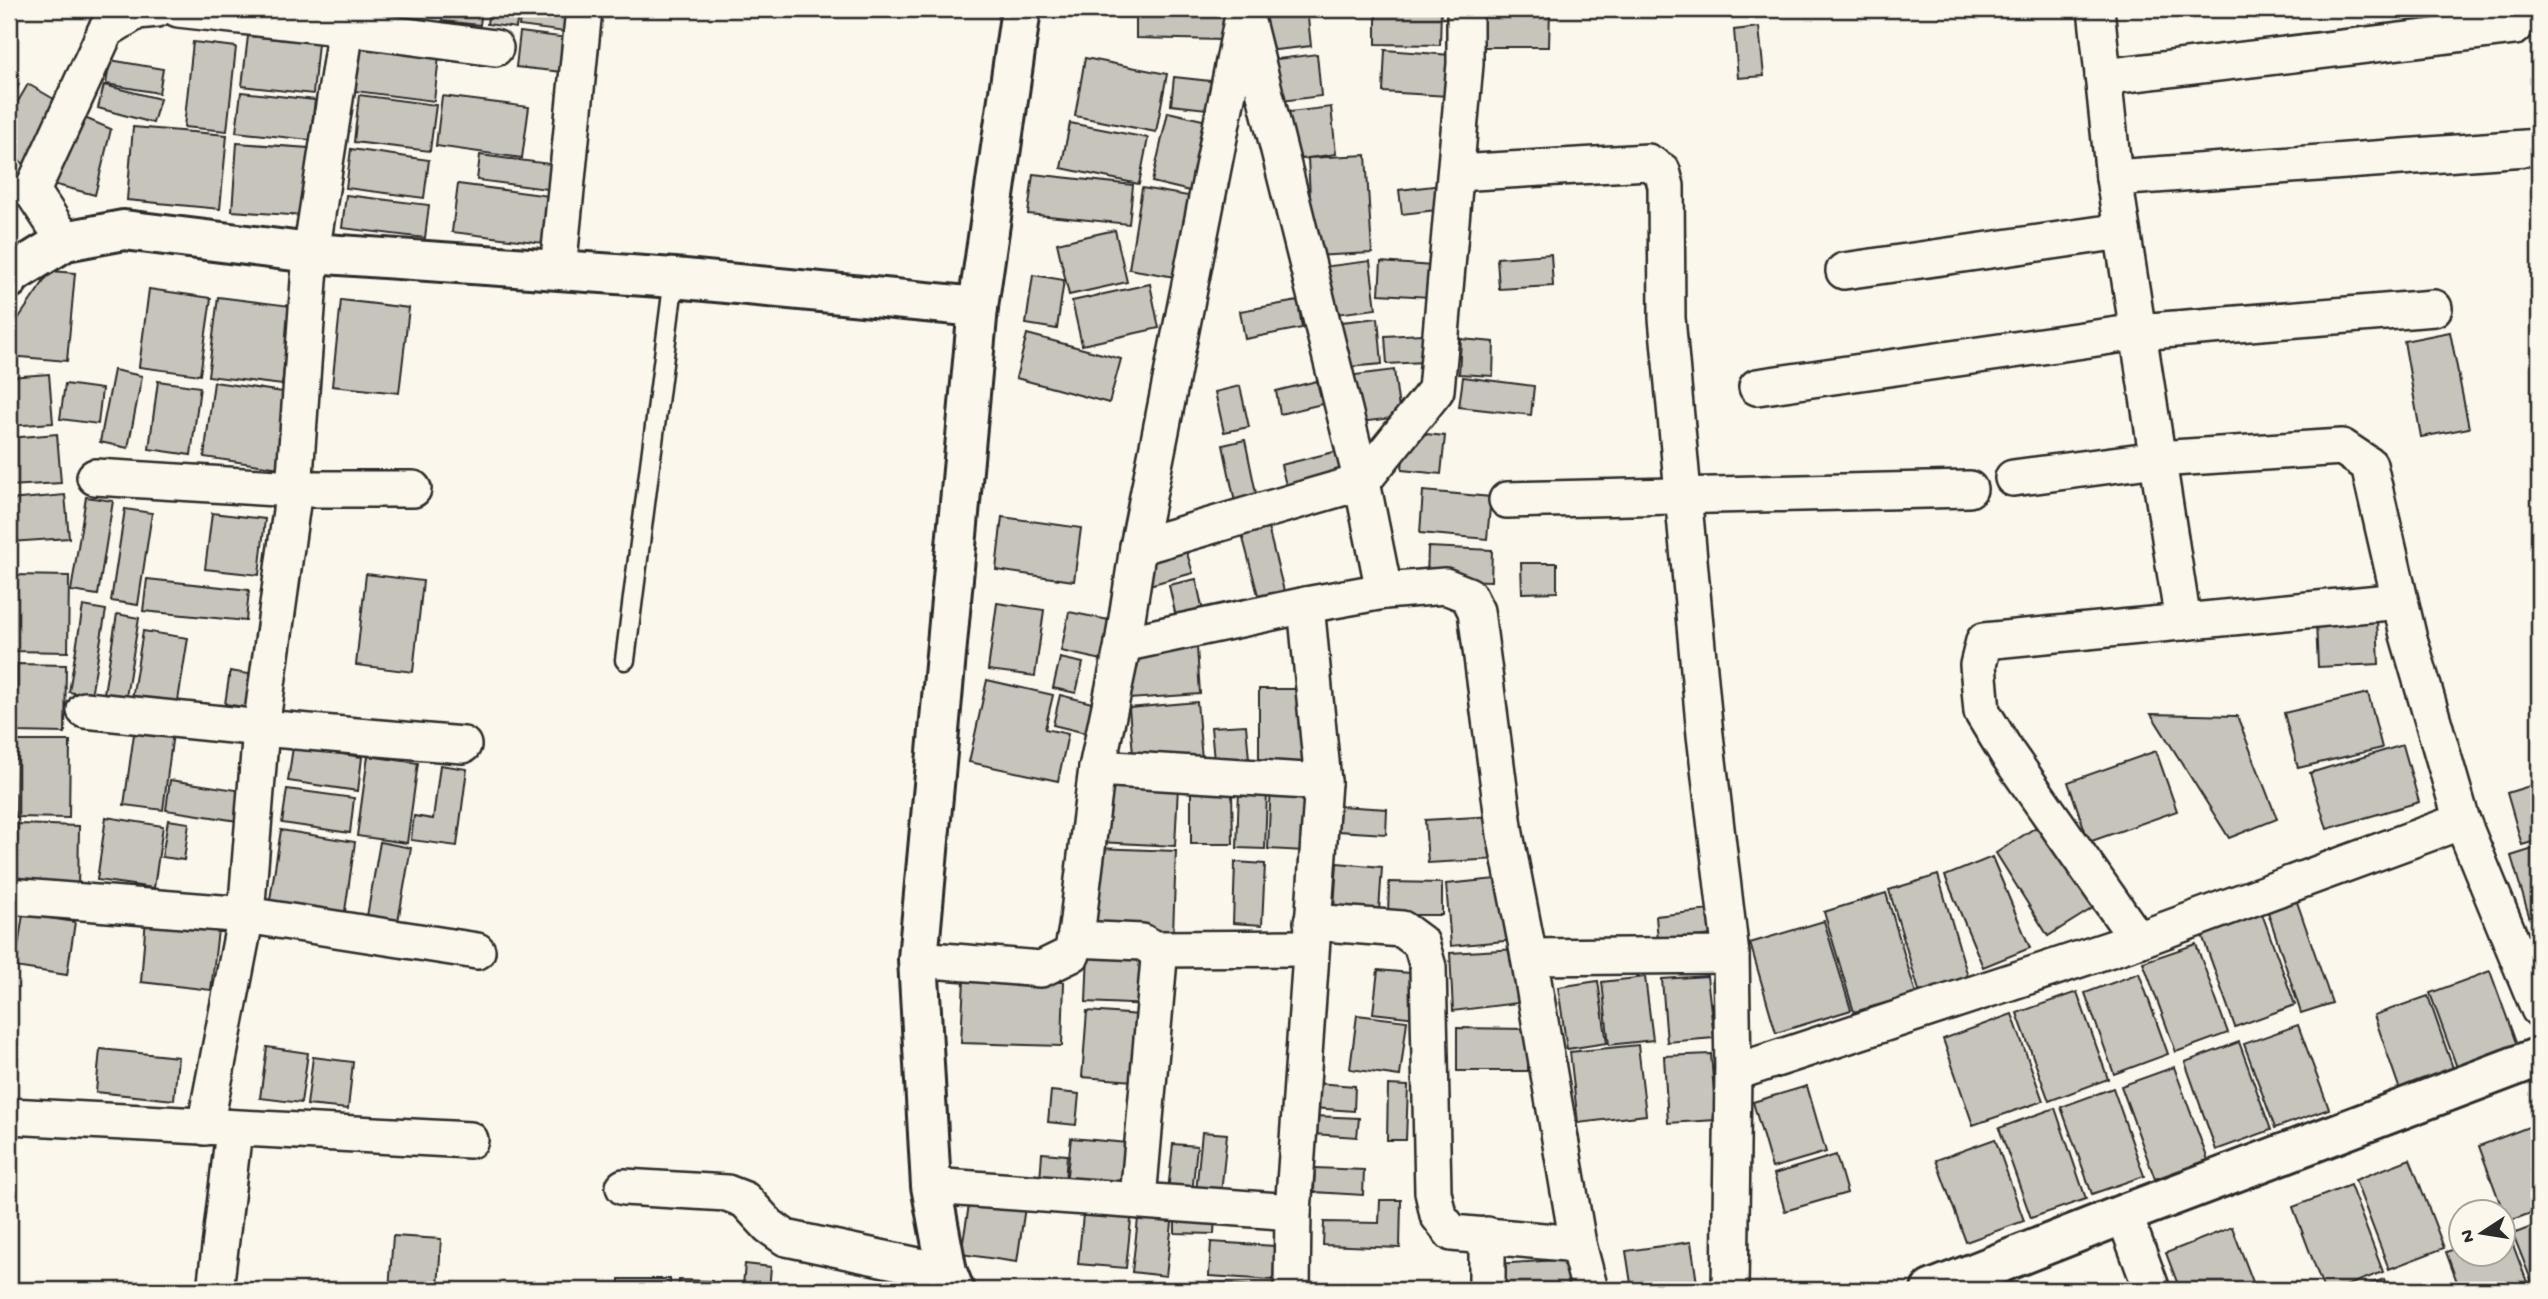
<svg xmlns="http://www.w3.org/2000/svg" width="2548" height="1299" font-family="'Gochi Hand',sans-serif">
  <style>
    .building { fill: #c7c4bc; stroke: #2b2b2b; stroke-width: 2 }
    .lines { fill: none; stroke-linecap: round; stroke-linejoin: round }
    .service-casing { stroke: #2b2b2b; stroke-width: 23 }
    .minor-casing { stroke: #2b2b2b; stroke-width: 40 }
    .tertiary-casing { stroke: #2b2b2b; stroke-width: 44 }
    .service { stroke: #fbf7ec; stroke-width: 18 }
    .minor { stroke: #fbf7ec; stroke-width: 35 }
    .tertiary { stroke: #fbf7ec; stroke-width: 38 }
  </style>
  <rect width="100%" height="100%" fill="#fbf7ec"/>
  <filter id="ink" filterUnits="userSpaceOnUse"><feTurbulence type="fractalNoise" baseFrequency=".0143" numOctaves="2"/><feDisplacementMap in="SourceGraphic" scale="14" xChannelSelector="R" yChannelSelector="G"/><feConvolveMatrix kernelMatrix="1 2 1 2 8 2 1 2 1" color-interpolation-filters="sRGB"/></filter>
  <g filter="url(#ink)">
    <g class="building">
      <polygon points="444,9 482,9 480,25 442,21"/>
      <polygon points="489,9 519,9 516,28 487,24"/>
      <polygon points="521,9 576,9 573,33 519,26"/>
      <polygon points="1078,9 1099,9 1093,18"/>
      <polygon points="1136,9 1224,9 1223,40 1136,38"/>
      <polygon points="1252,9 1307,9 1311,46 1257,52"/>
      <polygon points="1376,9 1441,9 1440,45 1376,44"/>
      <polygon points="1484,9 1550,9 1549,47 1484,47"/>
      <polygon points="1759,27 1764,76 1738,78 1734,30"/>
      <polygon points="520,32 576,39 572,73 516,67"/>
      <polygon points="248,36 318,43 313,94 242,86"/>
      <polygon points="193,42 236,47 227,131 184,127"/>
      <polygon points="361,46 439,56 434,101 355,91"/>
      <polygon points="1385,50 1451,55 1448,96 1383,92"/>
      <polygon points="1317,54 1321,96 1274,102 1269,60"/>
      <polygon points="1085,58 1167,74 1156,132 1075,116"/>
      <polygon points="110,60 163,69 159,93 106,84"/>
      <polygon points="1174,77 1219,82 1216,110 1171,105"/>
      <polygon points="9,78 19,84 9,103"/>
      <polygon points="28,84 66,106 30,167 9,155 9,117"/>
      <polygon points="104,85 160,99 153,123 98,108"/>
      <polygon points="241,92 315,100 310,140 236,132"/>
      <polygon points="359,95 436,105 430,151 354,142"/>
      <polygon points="442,96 529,107 522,158 436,146"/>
      <polygon points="1331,107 1336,154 1295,160 1289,112"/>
      <polygon points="1168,112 1211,122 1194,192 1152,182"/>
      <polygon points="80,116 111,129 95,195 53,184"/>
      <polygon points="1070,123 1148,138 1139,184 1061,168"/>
      <polygon points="133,127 227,135 220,209 127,200"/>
      <polygon points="237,143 309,148 305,216 232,211"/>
      <polygon points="351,149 429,160 424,198 346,188"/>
      <polygon points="480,155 565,166 563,191 477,180"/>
      <polygon points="1366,155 1372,253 1313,256 1308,158"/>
      <polygon points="1033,174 1133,185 1129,224 1028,214"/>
      <polygon points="458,184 557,197 551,244 452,232"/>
      <polygon points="1442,185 1445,209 1402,214 1399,190"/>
      <polygon points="9,187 22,198 9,212"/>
      <polygon points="1142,188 1194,197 1181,278 1129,269"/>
      <polygon points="346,195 429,205 425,238 342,228"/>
      <polygon points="1115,230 1127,282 1069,295 1057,243"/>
      <polygon points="1551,254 1553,286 1499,289 1497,258"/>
      <polygon points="1370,261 1376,309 1328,315 1322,267"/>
      <polygon points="1381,262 1432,266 1430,297 1379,294"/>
      <polygon points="51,271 75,273 67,361 9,356 9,332"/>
      <polygon points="1033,275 1064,280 1057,329 1026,324"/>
      <polygon points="1150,284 1159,328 1082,345 1072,301"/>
      <polygon points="149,289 211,298 200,375 139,367"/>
      <polygon points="218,297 291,306 282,385 208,376"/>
      <polygon points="341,300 409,308 399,393 332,386"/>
      <polygon points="1298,301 1302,328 1245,339 1240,311"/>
      <polygon points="1378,318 1382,364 1337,368 1332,323"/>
      <polygon points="2450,332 2469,428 2421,437 2404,341"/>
      <polygon points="1027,334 1121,359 1109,403 1016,378"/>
      <polygon points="1422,334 1424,362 1387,364 1385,336"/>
      <polygon points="1461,339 1494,342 1493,376 1459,374"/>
      <polygon points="114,370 142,376 128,448 100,442"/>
      <polygon points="1394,370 1400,417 1353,423 1347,376"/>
      <polygon points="49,374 53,423 9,426 9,377"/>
      <polygon points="1463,377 1534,386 1531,415 1459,407"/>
      <polygon points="158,381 200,387 191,455 149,449"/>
      <polygon points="1317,381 1322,404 1280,414 1276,391"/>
      <polygon points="214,382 290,393 280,468 204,457"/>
      <polygon points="65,384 102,389 98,424 60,419"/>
      <polygon points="1240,386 1249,427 1224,432 1215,392"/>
      <polygon points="1405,432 1445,436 1441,474 1402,470"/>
      <polygon points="57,434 61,483 9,486 9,438"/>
      <polygon points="1245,440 1258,503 1236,507 1223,445"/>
      <polygon points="1342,450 1347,470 1286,485 1281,465"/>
      <polygon points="1423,491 1491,497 1487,539 1420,533"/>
      <polygon points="65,495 69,538 10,542 9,500"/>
      <polygon points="86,497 113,501 98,595 71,591"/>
      <polygon points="125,509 152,513 138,605 111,601"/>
      <polygon points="212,513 265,519 259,575 205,569"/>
      <polygon points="1002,517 1081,528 1074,581 996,570"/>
      <polygon points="1266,520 1287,603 1262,610 1240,527"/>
      <polygon points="1428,547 1492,550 1491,581 1427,579"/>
      <polygon points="1186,550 1193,573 1142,587 1135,564"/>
      <polygon points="1521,563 1557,563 1557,592 1522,593"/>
      <polygon points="366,574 423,581 413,672 356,665"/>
      <polygon points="13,575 69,576 68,652 11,651"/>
      <polygon points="147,579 249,590 246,621 143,611"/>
      <polygon points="1196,579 1206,625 1179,631 1169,585"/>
      <polygon points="997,603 1044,610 1035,676 988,670"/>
      <polygon points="83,606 106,610 91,696 69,692"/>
      <polygon points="1069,612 1119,622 1111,662 1061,651"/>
      <polygon points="117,614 139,618 126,697 104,693"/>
      <polygon points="2377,619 2379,664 2318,667 2316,622"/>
      <polygon points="143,631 188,638 177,707 132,699"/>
      <polygon points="1197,647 1200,694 1129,699 1126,651"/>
      <polygon points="1060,658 1083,663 1076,693 1053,688"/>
      <polygon points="17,664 66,665 65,733 16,732"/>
      <polygon points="230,671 255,675 250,708 225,704"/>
      <polygon points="987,680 1053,695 1045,729 1068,734 1058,781 969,762"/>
      <rect x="1259" y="689" width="49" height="74"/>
      <polygon points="2368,693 2382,748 2298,768 2284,713"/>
      <polygon points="1060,695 1104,706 1098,736 1053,725"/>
      <polygon points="1197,702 1202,759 1134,765 1129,708"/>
      <polygon points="2151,714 2237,716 2277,819 2229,838"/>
      <polygon points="1246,725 1249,759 1214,761 1211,727"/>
      <polygon points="135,727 173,733 163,810 124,805"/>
      <polygon points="17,741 70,741 69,818 16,817"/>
      <polygon points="2403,745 2419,802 2327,829 2310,773"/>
      <polygon points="293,747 362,757 358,791 288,781"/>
      <polygon points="2156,751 2177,811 2089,842 2068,782"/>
      <polygon points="368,756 418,763 407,843 357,836"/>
      <polygon points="440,765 467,769 457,846 411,840 414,816 433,819"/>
      <polygon points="170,780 243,791 238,821 166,810"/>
      <polygon points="1102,781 1178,786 1175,846 1099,842"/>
      <polygon points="2539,783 2539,840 2522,845 2507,793"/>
      <polygon points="1271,784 1308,786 1305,851 1268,849"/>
      <polygon points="287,789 354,798 350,833 282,823"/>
      <polygon points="1239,789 1267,791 1265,849 1237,848"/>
      <polygon points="1232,791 1233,844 1191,844 1191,792"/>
      <polygon points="1340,806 1387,809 1386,834 1338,831"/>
      <polygon points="1494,816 1497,859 1428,863 1425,820"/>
      <polygon points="106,817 163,826 154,888 97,880"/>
      <polygon points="168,820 189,823 184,860 162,857"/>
      <polygon points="17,824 79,826 78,891 16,890"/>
      <polygon points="2041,824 2093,908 2048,936 1996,853"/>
      <polygon points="281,830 355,842 344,918 269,906"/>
      <polygon points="380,842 411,848 397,927 366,922"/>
      <polygon points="2539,847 2539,916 2530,919 2511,856"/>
      <polygon points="1096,848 1176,851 1173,933 1093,930"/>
      <polygon points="1992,857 2030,948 1983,967 1945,876"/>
      <polygon points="1235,862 1265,864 1262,925 1233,923"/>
      <polygon points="1337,863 1382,867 1379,911 1334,908"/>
      <polygon points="1938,875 1969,980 1920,994 1889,890"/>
      <polygon points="1506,878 1515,940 1451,946 1446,884"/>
      <polygon points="1389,882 1442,883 1442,915 1388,915"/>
      <polygon points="1886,893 1916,994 1854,1012 1824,912"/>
      <polygon points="2296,899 2332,1003 2301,1013 2267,909"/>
      <polygon points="1719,909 1722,934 1658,941 1656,916"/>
      <polygon points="2261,911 2295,1005 2235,1027 2201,932"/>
      <polygon points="23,914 75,922 67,975 15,967"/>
      <polygon points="146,918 218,930 211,990 141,982"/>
      <polygon points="1824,921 1851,1010 1776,1033 1750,943"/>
      <polygon points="2196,944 2228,1033 2176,1052 2143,962"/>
      <polygon points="1517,949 1526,1002 1453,1011 1450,953"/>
      <polygon points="1088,951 1153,953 1151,1005 1086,1002"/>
      <polygon points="1378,970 1420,974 1416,1018 1373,1013"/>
      <polygon points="2490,971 2519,1051 2459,1073 2430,993"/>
      <polygon points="2139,973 2168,1054 2114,1074 2085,993"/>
      <polygon points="1707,976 1714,1038 1667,1042 1662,979"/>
      <polygon points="1645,977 1653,1040 1609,1045 1602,982"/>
      <polygon points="964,979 1064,982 1062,1046 961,1043"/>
      <polygon points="1598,981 1607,1043 1567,1049 1558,987"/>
      <polygon points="2077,992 2108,1079 2049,1101 2017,1013"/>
      <polygon points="2428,996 2455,1074 2401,1093 2374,1015"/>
      <polygon points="1087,1011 1153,1016 1147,1082 1082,1077"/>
      <polygon points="2012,1014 2043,1101 1973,1125 1943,1039"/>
      <polygon points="1357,1015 1407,1021 1400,1076 1350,1069"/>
      <polygon points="2298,1025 2329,1109 2275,1128 2244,1044"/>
      <polygon points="1457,1028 1528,1029 1528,1071 1457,1071"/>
      <polygon points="2239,1042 2271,1130 2216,1150 2185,1062"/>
      <polygon points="1638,1045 1646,1115 1578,1123 1570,1052"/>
      <polygon points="267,1047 308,1053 301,1103 260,1098"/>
      <polygon points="100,1049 178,1057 174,1100 96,1092"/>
      <polygon points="1711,1054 1716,1120 1668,1123 1664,1056"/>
      <polygon points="313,1057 353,1062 348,1109 307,1105"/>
      <polygon points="2174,1067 2208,1160 2155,1179 2121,1086"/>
      <polygon points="1315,1083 1355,1086 1354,1111 1313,1108"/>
      <polygon points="1388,1085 1408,1086 1406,1140 1387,1140"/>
      <polygon points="1807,1086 1826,1152 1772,1168 1753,1102"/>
      <polygon points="2113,1088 2144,1176 2092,1194 2061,1107"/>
      <polygon points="1051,1091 1079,1094 1076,1125 1048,1122"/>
      <polygon points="2055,1108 2086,1199 2031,1218 1999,1128"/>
      <polygon points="1314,1116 1359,1118 1357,1137 1313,1134"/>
      <polygon points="2536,1124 2539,1134 2539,1210 2507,1222 2479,1146"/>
      <polygon points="1202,1132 1227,1134 1221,1194 1196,1192"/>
      <polygon points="1071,1138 1139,1144 1134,1190 1066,1184"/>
      <polygon points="1995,1139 2024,1221 1966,1242 1936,1160"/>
      <polygon points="1173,1144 1197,1146 1192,1193 1168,1191"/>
      <polygon points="1042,1153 1067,1155 1065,1183 1040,1181"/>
      <polygon points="1836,1155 1847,1193 1785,1211 1774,1174"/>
      <polygon points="2410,1159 2444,1248 2389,1269 2355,1180"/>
      <polygon points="1315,1168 1364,1170 1363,1195 1314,1192"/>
      <polygon points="2350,1185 2383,1272 2335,1290 2324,1290 2293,1207"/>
      <polygon points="970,1199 1025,1207 1017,1262 961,1254"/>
      <polygon points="1380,1200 1401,1200 1400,1248 1323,1245 1324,1222 1379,1223"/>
      <polygon points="1084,1205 1132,1210 1126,1268 1078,1264"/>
      <polygon points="1139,1210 1173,1214 1166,1276 1132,1272"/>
      <polygon points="1175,1211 1215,1212 1214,1234 1175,1233"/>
      <polygon points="2539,1224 2539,1290 2535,1290 2513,1234"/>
      <polygon points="2232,1227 2256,1290 2180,1290 2166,1253"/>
      <polygon points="2507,1229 2530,1290 2460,1290 2446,1252 2460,1247 2460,1254 2502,1254 2502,1230"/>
      <polygon points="393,1236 441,1239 438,1290 389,1290"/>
      <polygon points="1211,1242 1275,1246 1273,1280 1209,1276"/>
      <polygon points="1691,1242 1698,1290 1632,1290 1626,1251"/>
      <polygon points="1573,1259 1575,1290 1499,1290 1497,1264"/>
      <polygon points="745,1264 771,1267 769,1290 717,1290 718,1283 743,1285"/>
      <rect x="619" y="1279" width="51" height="11"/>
      <polygon points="2384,1279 2388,1290 2354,1290"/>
      <polygon points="679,1280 712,1281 712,1290 678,1290"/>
      <polygon points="1221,1283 1286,1289 1286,1290 1221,1290"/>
      <polygon points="1086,1285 1151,1290 1086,1290"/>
      <polygon points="1419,1286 1456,1290 1418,1290"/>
    </g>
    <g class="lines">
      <defs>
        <polyline id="service" points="625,660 674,278"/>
        <g id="minor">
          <polyline points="178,9 347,28 495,48"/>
          <polyline points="2096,9 2114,178 2183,622"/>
          <polyline points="1247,22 1362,482 1384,591"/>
          <polyline points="2103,77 2515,27"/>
          <polyline points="1456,173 1648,162 1662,171 1666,186 1667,318 1705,735 1731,955 1733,1073 1730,1290"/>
          <polyline points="2114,178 2539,147"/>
          <polyline points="65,241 32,191 106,30 137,11 157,9"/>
          <polyline points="558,270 584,9"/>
          <polyline points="1844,271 2122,231"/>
          <polyline points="1757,387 2138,332 2434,308"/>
          <polyline points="95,477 294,489 413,489"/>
          <polyline points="2013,478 2157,459 2342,447 2369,465 2408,635 2462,821 2539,1009"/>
          <polyline points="1507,500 1969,489"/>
          <polyline points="1138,547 1362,482 1436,390 1465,64 1465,9"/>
          <polyline points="1123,644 1306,605 1384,591 1445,586 1468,595 1476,611 1505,834 1529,957 1578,1244 1590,1290"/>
          <polyline points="85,710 261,728 463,745"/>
          <polyline points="1097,768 1323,782"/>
          <polyline points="9,896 246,915 477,951"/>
          <polyline points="1312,922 1402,929 1421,943 1428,967 1433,1192 1438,1215 1452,1233 1578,1244"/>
          <polyline points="1075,939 1142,942 1154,949 1159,959 1138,1199"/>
          <polyline points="2138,940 2007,753 1982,712 1978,665 1984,641 2400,601"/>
          <polyline points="1154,949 1310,948"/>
          <polyline points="1529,957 1731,955"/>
          <polyline points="918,959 1041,969 1072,954 1077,928 1097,768 1123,644 1138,547 1244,11"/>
          <polyline points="1733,1073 2138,940 2462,821"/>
          <polyline points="9,1116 470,1140"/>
          <polyline points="205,1127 246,915 261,728 294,489 311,253 349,9"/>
          <polyline points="931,1186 1293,1212"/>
          <polyline points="624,1187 727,1193 745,1200 769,1226 786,1238 947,1272"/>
          <polyline points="2124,1214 2152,1290"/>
          <polyline points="1487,1235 1487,1290"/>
          <polyline points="215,1290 234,1130"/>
          <polyline points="1292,1290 1293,1212 1323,782 1306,605"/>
        </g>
        <g id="tertiary">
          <polyline points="9,279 12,274 65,241 124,230 311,253 674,278 978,307"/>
          <polyline points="954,1290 947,1272 931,1186 918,959 978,307 1021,9"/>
          <polyline points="1931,1290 2124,1214 2539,1057"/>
        </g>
      </defs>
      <use href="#service" class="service-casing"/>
      <use href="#minor" class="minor-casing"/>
      <use href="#tertiary" class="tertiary-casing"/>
      <use href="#service" class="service"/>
      <use href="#minor" class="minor"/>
      <use href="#tertiary" class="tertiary"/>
    </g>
  </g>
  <rect width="2548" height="1299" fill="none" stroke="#fbf7ec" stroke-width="35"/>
  <rect x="18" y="18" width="2513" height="1264" fill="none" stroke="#2b2b2b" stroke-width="2.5" filter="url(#ink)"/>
  <g transform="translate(2482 1233) rotate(258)"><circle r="33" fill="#fbf7ec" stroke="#a8a59f" stroke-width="2"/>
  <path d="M0-5L12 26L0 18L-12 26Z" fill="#2b2b2b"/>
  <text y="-10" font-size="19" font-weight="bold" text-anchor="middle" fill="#2b2b2b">N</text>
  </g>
</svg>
